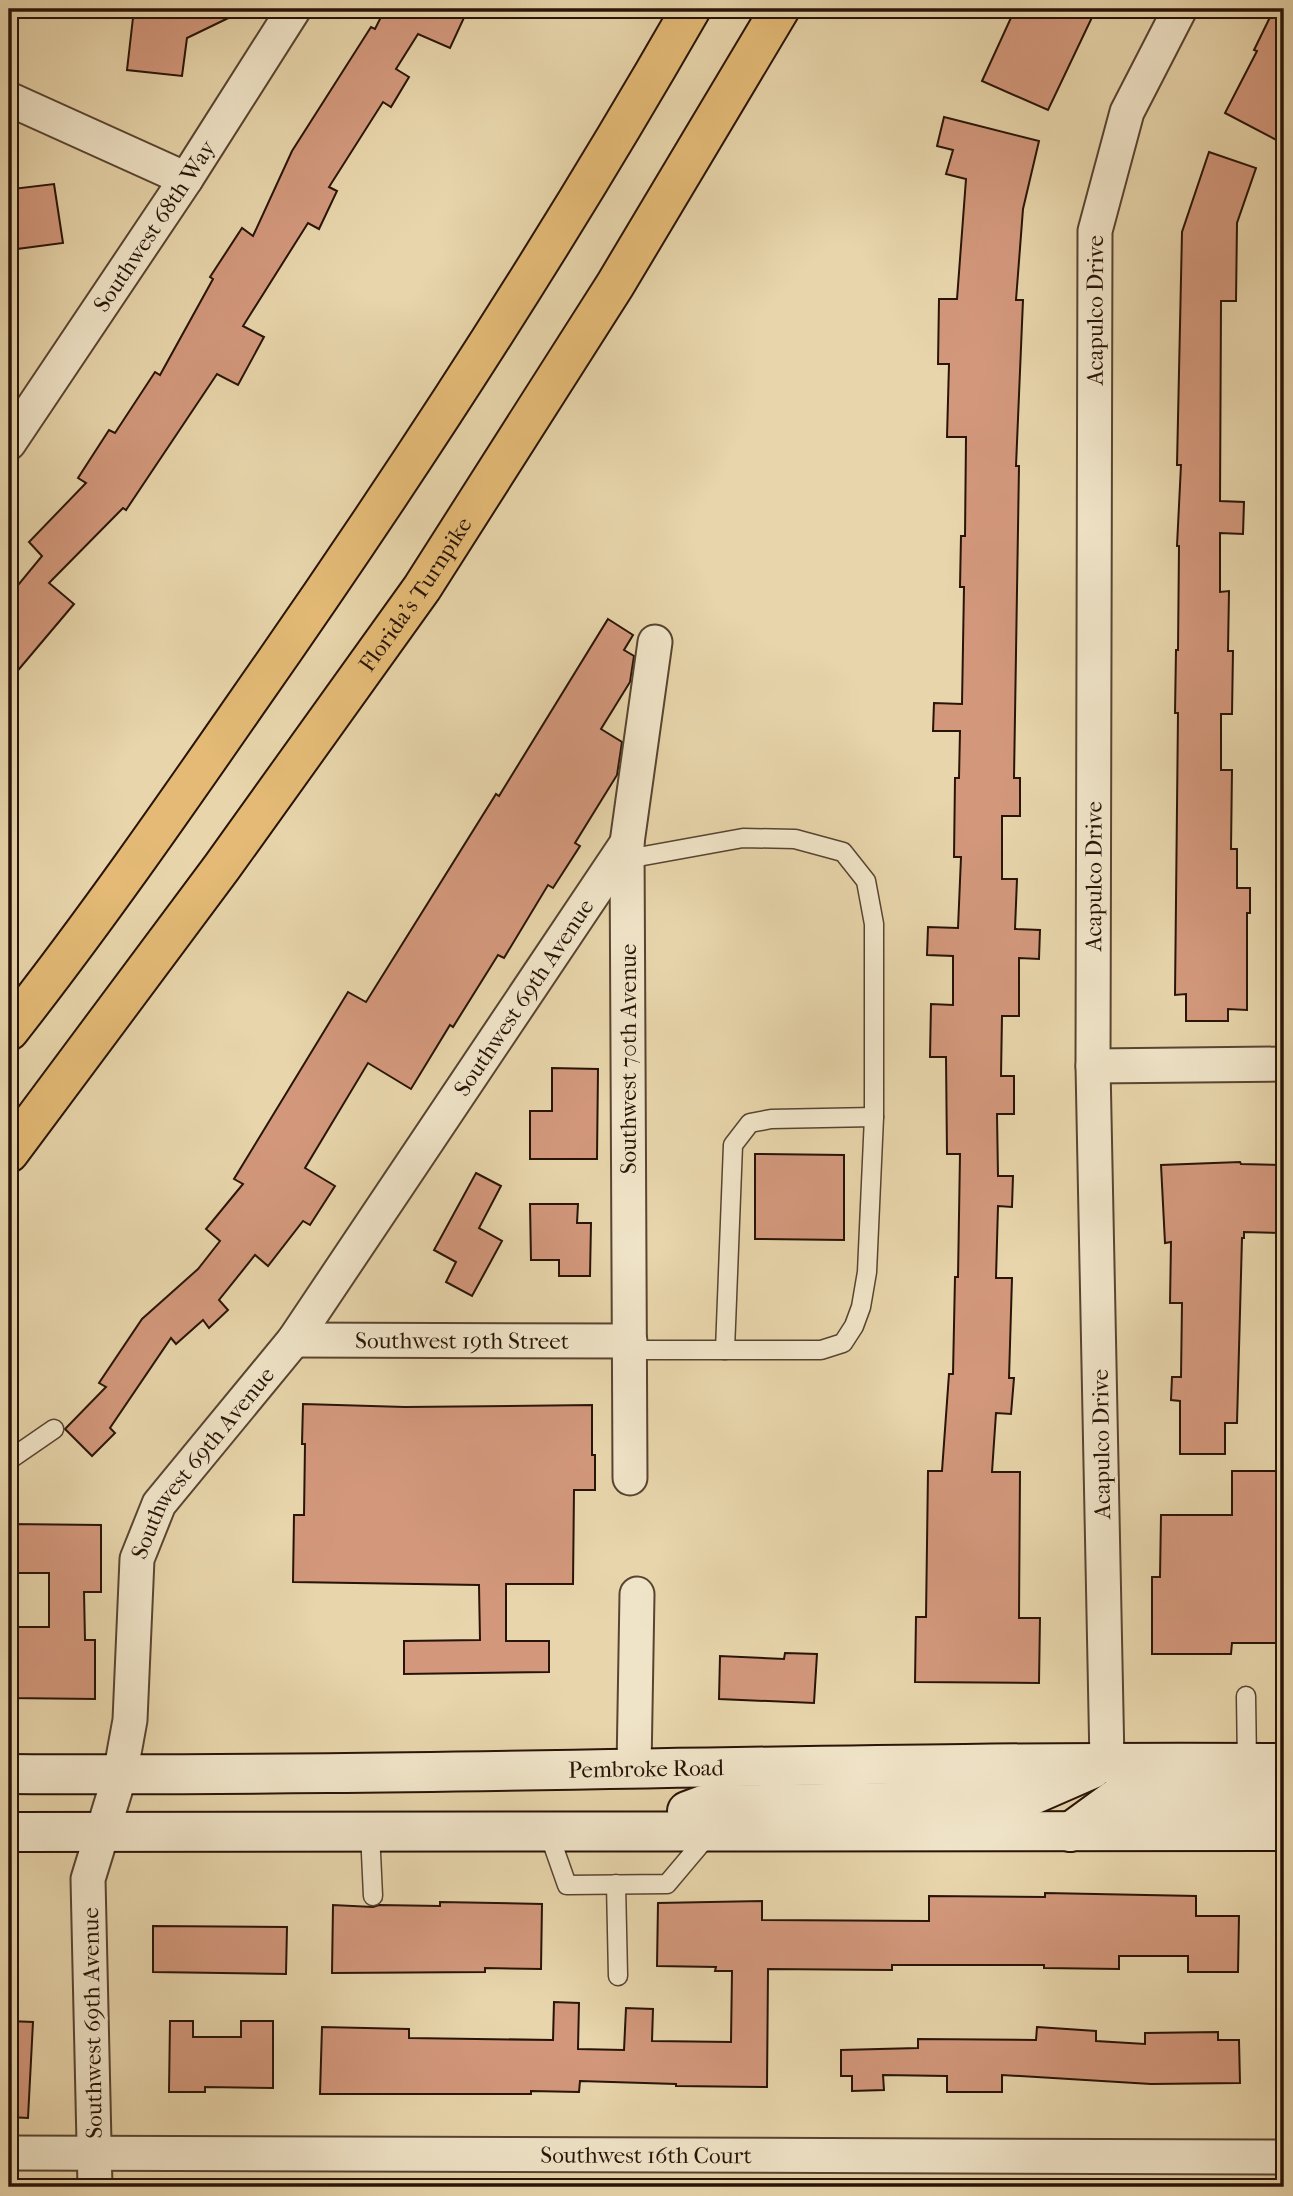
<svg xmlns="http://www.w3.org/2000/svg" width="1293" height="2196" font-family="'IM FELL French Canon',serif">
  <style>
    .building { fill: #d3987c; stroke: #281408; stroke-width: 2 }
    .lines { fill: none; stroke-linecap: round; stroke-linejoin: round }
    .service-casing { stroke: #584431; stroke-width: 21 }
    .minor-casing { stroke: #584431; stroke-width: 37 }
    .secondary-casing { stroke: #281408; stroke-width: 42 }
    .motorway-casing { stroke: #281408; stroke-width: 42 }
    .service { stroke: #f0e4c8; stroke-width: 18 }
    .minor { stroke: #f0e4c8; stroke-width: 33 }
    .secondary { stroke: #f0e4c8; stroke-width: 38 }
    .motorway { stroke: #e4ba76; stroke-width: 38 }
    .labels { text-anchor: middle; stroke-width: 6; stroke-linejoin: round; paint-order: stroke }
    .street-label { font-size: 23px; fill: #281408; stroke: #f0e4c8 }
  </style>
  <rect width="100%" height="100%" fill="#e8d5ab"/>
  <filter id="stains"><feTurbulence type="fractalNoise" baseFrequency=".00286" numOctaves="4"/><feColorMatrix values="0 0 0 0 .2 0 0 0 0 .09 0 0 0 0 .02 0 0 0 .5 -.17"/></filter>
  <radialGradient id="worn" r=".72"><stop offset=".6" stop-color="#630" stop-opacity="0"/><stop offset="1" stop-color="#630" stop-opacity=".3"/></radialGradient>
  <g class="building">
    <polygon points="134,9 247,9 187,38 182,76 127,70"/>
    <polygon points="385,9 468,9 450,48 418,34 396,69 409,77 391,107 383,102 329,187 337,191 319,229 308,223 243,326 264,337 238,385 217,374 126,510 123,508 49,583 74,604 9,681 9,596 42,556 29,542 86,483 78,478 109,430 115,433 155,372 160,375 213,279 210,277 242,228 253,236 292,151 371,27 375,29"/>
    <polygon points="1015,9 1096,9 1048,110 982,81"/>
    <polygon points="1274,9 1284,9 1284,144 1225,113 1257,51 1254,50"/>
    <polygon points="944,117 1039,141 1023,209 1016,300 1023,300 1016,466 1019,466 1014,778 1020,778 1020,816 1002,816 1002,879 1017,879 1015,929 1040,930 1039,959 1019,958 1019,1016 1002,1016 1001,1076 1014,1076 1014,1114 997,1114 998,1176 1013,1176 1012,1207 998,1206 996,1278 1012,1278 1009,1378 1014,1378 1011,1414 996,1413 992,1472 1020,1472 1019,1618 1040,1618 1039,1683 915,1682 916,1617 926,1617 928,1471 942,1471 949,1374 953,1374 955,1277 958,1277 960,1154 947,1154 946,1057 930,1057 931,1004 953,1005 953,956 927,955 928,927 958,928 961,857 954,857 955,778 959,778 960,731 933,731 934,703 962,704 964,587 960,587 961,536 965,536 966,437 947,437 949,364 938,364 939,299 957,299 966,179 946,174 953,150 937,146"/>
    <polygon points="1209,152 1256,168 1237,223 1236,301 1221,301 1220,501 1244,502 1243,534 1220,533 1220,592 1229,591 1228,651 1233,651 1232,714 1221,714 1221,770 1232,770 1231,849 1237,849 1237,888 1250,888 1250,913 1247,913 1247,1010 1228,1009 1228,1021 1186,1021 1186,994 1175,995 1178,713 1175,713 1176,650 1178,650 1179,546 1177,546 1181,465 1177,465 1182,232"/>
    <polygon points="54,184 63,243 9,250 9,207 15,206 12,189"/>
    <polygon points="608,619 633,635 624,650 634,656 630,682 601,729 622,742 617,775 575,843 580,846 553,888 548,885 504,958 498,955 453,1027 450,1025 411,1089 368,1063 305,1168 335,1186 310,1225 303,1221 268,1266 255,1255 219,1300 228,1310 209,1328 203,1320 176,1344 171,1338 110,1428 115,1433 92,1456 65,1429 106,1387 99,1383 142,1319 198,1269 220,1241 206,1229 243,1184 234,1179 348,992 366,1002 496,794 499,796"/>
    <polygon points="552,1068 598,1069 597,1159 530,1159 530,1111 552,1111"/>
    <polygon points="755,1154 844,1155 844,1240 755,1239"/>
    <polygon points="1240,1162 1241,1164 1284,1165 1284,1233 1244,1232 1244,1238 1242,1238 1237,1423 1225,1423 1225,1454 1180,1454 1180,1401 1171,1400 1172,1377 1181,1377 1182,1303 1170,1303 1171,1242 1165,1243 1161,1165"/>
    <polygon points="476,1173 501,1186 479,1228 502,1241 472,1296 446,1282 456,1262 434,1250"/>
    <polygon points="530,1204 578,1204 577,1223 591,1223 590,1276 559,1276 559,1260 531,1260"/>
    <polygon points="303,1404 405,1407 592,1405 592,1455 595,1455 595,1490 574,1490 573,1584 506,1584 506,1641 549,1641 549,1672 404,1674 404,1641 480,1640 479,1585 293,1582 294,1515 304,1515 305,1444 302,1444"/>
    <polygon points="1232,1471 1280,1471 1279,1576 1284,1576 1284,1643 1232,1643 1231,1654 1152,1654 1152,1577 1160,1577 1161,1515 1232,1515"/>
    <polygon points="9,1524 101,1525 101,1592 84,1592 85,1640 95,1640 95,1699 9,1698 9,1627 49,1627 49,1573 9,1573"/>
    <polygon points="785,1653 817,1654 814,1703 719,1699 720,1656 784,1659"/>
    <polygon points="1045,1893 1196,1896 1196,1916 1239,1916 1238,1972 1188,1972 1188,1956 1119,1956 1119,1969 1044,1968 1044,1965 892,1965 892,1970 768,1969 767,2087 676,2086 676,2084 580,2081 579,2092 531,2091 531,2094 320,2094 322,2027 409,2029 409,2038 553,2040 554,2002 579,2003 578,2049 624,2050 626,2008 653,2009 652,2041 731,2042 732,1971 715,1971 716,1967 657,1966 658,1903 762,1901 762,1920 929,1921 929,1896 1045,1897"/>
    <polygon points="440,1902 542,1904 541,1969 485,1968 485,1972 332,1973 333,1905 373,1907 379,1905 440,1906"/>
    <polygon points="153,1926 287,1927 286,1974 153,1972"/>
    <polygon points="9,2021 33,2022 28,2118 9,2117"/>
    <polygon points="170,2021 193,2021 193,2037 241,2037 241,2021 273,2021 273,2088 205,2087 205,2092 169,2092"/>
    <polygon points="1037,2027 1096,2031 1096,2041 1145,2044 1145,2033 1218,2032 1218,2040 1239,2040 1240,2083 1151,2084 1002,2075 1002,2092 947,2092 947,2076 883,2075 884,2090 852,2091 852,2076 841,2076 841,2050 918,2048 918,2039 1036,2040"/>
  </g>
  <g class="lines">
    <defs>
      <g id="service">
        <polyline points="627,859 743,838 795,839 843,852 866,881 874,924 874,1117 867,1272 861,1307 854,1326 843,1343 821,1350 630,1350"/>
        <polyline points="725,1350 733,1145 750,1123 771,1119 874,1117"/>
        <polyline points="9,1460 54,1429"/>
        <polyline points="1246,1696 1247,1763"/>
        <polyline points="548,1831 567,1885 667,1884 710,1833"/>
        <polyline points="370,1832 373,1896"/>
        <polyline points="616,1884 618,1976"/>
      </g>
      <g id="minor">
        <polyline points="9,99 186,179"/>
        <path id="s1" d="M9 443 186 179 294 9"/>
        <polyline points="1093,1066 1284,1064"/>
        <path id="s2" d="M294 1340 630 1341"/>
        <polyline points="630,1478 627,843 655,642"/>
        <path id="s3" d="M1107 1762 1093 1066 1095 231 1127 112 1180 9"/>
        <polyline points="634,1768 637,1594"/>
        <path id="s4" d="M9 2153 1284 2157"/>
        <path id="s5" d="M95 2187 88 1879 120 1775 130 1720 137 1559 159 1504 294 1340 627 843"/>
      </g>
      <g id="secondary">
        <path id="s6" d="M9 1774C434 1777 859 1760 1284 1763"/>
        <polyline points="687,1811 703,1805 1021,1800 1092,1769"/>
        <polyline points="9,1832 1284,1831"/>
        <polyline points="1070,1832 1122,1794 1284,1794"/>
      </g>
      <g id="motorway">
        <path d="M9 1031C93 924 171 812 248 701 405 477 555 246 691 9"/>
        <path id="s7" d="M9 1153 222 867 422 588 615 285 780 9"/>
      </g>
    </defs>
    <use href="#service" class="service-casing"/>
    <use href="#minor" class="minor-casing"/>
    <use href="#secondary" class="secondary-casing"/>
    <use href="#motorway" class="motorway-casing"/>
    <use href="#service" class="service"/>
    <use href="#minor" class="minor"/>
    <use href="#secondary" class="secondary"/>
    <use href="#motorway" class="motorway"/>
  </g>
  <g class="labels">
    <g class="street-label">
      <text dy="8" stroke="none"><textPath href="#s1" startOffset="261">Southwest 68th Way</textPath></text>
      <text dy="8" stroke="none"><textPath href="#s3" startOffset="1452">Acapulco Drive</textPath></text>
      <text dy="8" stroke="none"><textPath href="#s7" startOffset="691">Florida's Turnpike</textPath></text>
      <text dy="8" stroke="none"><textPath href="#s3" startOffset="886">Acapulco Drive</textPath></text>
      <text dy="8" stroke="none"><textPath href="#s5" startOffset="1318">Southwest 69th Avenue</textPath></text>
      <text transform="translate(628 1059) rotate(-90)" y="8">Southwest 70th Avenue</text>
      <text dy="8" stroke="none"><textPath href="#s2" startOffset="168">Southwest 19th Street</textPath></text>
      <text transform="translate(1101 1444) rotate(-91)" y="8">Acapulco Drive</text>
      <text dy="8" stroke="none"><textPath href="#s5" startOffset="751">Southwest 69th Avenue</textPath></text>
      <text dy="8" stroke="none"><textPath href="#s6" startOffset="637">Pembroke Road</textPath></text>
      <text transform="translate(92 2023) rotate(-91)" y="8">Southwest 69th Avenue</text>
      <text dy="8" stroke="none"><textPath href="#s4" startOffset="637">Southwest 16th Court</textPath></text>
    </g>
  </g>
  <rect width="1293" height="2196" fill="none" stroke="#e8d5ab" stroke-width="35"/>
  <rect x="10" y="10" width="1272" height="2175" fill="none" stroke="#281408" stroke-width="3.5"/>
  <rect x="18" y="18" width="1258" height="2161" fill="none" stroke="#281408" stroke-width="2"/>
  <rect width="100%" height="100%" filter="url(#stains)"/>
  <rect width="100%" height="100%" fill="url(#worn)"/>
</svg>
